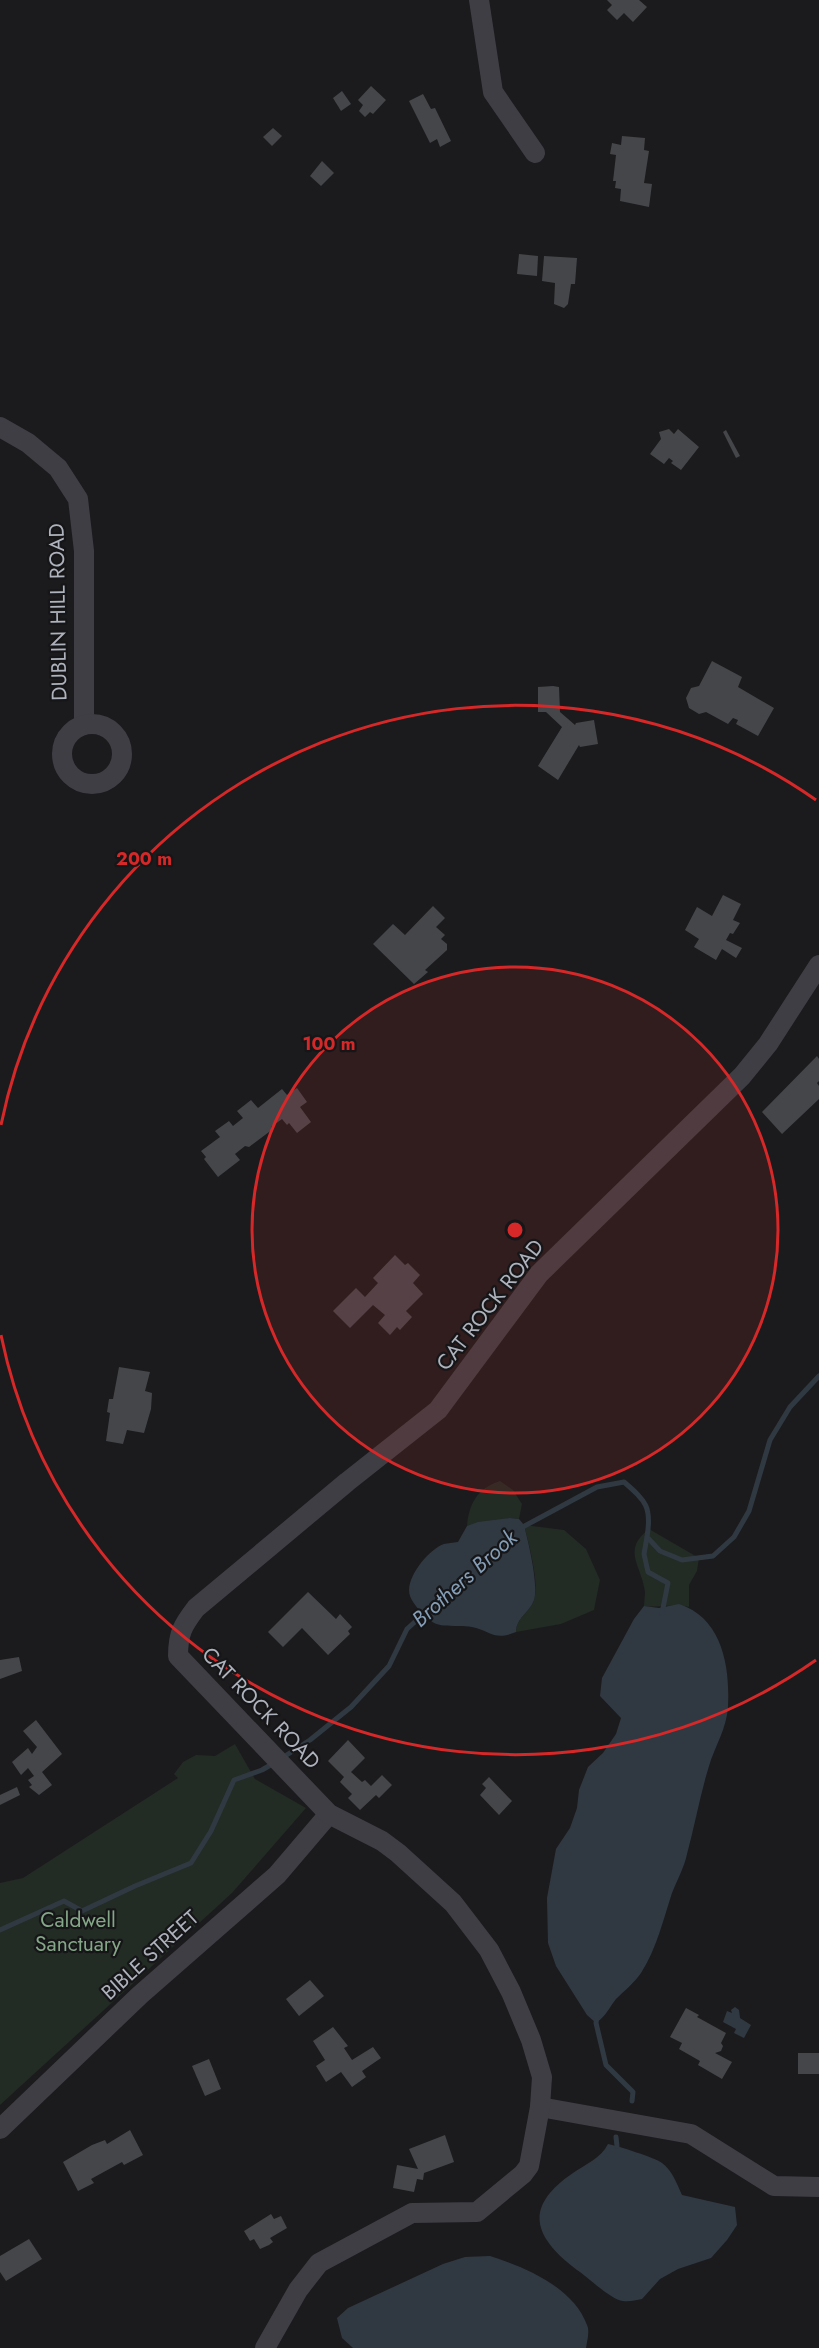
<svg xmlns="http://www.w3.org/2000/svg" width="819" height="2348" font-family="Jost,sans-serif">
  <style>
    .green { fill: #222b24 }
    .water { fill: #303942 }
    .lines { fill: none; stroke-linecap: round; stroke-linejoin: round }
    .stream { stroke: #303942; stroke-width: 5 }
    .building { fill: #45464a }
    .street { stroke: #3e3e44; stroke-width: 20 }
    .ring { fill: none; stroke: #d62828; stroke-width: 3 }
    .labels { text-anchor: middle; stroke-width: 4.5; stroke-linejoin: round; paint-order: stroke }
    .street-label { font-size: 21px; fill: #adb2bc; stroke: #161618 }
    .park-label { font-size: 21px; fill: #84a787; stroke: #161618 }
    .water-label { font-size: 22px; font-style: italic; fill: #859eb7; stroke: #161618 }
    .centre { fill: #d62828; stroke: #161618; stroke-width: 3 }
    .ring-label { font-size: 18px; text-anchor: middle; font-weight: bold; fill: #d62828; stroke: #161618; stroke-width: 4.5; stroke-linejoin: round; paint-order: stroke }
  </style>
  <rect width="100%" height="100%" fill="#1b1b1d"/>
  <g class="green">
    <path d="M500 1481 513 1490 522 1504 519 1519 510 1518 467 1526C469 1503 478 1488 500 1481Z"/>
    <path d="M524 1525 564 1530 586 1549 600 1580 594 1610 561 1624 516 1632C516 1618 530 1612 534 1600 540 1584 528 1541 524 1525Z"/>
    <path d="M649 1529 699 1558 697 1571 689 1585V1607C675 1603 659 1608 644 1606 644 1602 645 1596 645 1592 642 1566 621 1550 649 1529Z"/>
    <polygon points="235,1744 255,1779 306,1808 232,1893 0,2105 0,1883 23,1878 178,1778 174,1774 183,1762 196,1755 215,1756"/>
  </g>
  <g class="water">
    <path d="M510 1518 519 1519 524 1525C528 1541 539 1585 534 1600 530 1612 516 1618 516 1632 494 1641 493 1632 472 1627 460 1624 441 1629 431 1621 424 1617 413 1604 410 1596 404 1579 429 1549 444 1544 448 1543 453 1543 458 1542L467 1526 478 1522Z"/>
    <path d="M679 1604C722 1618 730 1666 728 1706 727 1728 715 1746 709 1766 700 1795 695 1825 687 1854 684 1868 677 1880 672 1893 663 1920 657 1948 641 1973 635 1982 624 1991 616 1999 609 2008 606 2016 596 2023L587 2015 556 1966 548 1943 547 1898 556 1849 570 1828 577 1808 579 1790 588 1767 603 1753 616 1734 621 1718 600 1696 602 1678 634 1619 644 1606 659 1608Z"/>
    <polygon points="735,2007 739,2010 740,2018 751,2025 744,2038 734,2033 736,2029 723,2022 727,2011 732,2013 731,2010"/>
    <path d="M608 2144C618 2146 656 2158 662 2163 672 2170 677 2184 682 2195L735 2207 737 2225 727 2240 711 2258 678 2269 660 2279 642 2299C636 2300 629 2302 623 2301 611 2300 588 2277 577 2270 533 2237 523 2207 573 2173 586 2164 601 2158 608 2144Z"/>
    <path d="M490 2256C525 2267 573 2287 587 2325 590 2331 587 2341 586 2348H353L342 2338 337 2318 348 2308 443 2264 465 2257Z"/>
  </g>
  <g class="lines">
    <g class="stream">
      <path d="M519 1529 597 1487 624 1482C646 1501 652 1507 647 1537L660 1551 682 1560 713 1556 734 1537 749 1511 770 1440 790 1407 819 1376"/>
      <polyline points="647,1537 644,1554 648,1572 668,1583 662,1613"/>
      <polyline points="282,1758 310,1740 351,1707 389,1666 407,1629 429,1609"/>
      <polyline points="0,1930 64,1901 82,1911 135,1886 191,1863 211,1831 234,1780 262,1770 274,1763"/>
      <polyline points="597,2016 596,2023 606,2065 633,2092 632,2101"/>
      <polyline points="616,2137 617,2146"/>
    </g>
  </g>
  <g class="building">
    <polygon points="607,0 639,0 647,7 633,22 624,13 617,20 607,10 612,5"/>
    <polygon points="371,86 386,100 373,114 370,112 365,117 359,111 363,105 358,100"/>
    <polygon points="342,91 351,104 341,111 333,98"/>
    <polygon points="423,94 431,109 435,108 451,141 440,147 437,139 430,143 409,101"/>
    <polygon points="273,128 282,136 272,146 263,137"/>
    <polygon points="622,136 645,138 644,150 649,151 644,183 652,184 649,207 620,201 621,189 615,188 616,181 613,181 616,155 610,154 612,143 621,145"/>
    <polygon points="322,161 334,173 321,186 310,176"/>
    <polygon points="519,254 538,256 537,276 517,274"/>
    <polygon points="544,256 577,258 575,284 571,284 568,304 564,308 554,304 555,283 542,281"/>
    <polygon points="669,429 674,434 678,429 699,447 681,470 671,463 673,461 669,458 664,464 650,454 661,439 659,432"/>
    <polygon points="726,430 740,456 736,458 723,432"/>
    <polygon points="712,661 742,677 738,687 774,708 758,736 736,724 738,720 733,718 728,724 706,712 699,714 689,708 686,698 691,688 699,686"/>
    <polygon points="553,686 559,687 560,712 575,725 576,723 594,720 598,744 580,747 579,745 558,780 538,766 562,727 546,712 538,712 538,687"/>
    <polygon points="723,895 741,904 733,920 740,923 733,934 730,933 726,940 742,948 736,958 722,949 716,960 694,947 699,939 685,930 697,907 712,916"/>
    <polygon points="433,906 445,918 436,927 445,935 441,939 447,944 447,950 425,970 428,972 414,984 373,944 393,924 405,935"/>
    <polygon points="817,1056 819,1059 819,1081 817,1083 819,1086 819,1099 782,1134 762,1112"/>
    <polygon points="297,1088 307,1102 300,1107 311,1122 297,1133 289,1123 287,1125 282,1119 271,1127 273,1129 249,1147 245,1146 235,1154 240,1160 218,1177 204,1159 206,1157 201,1151 220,1137 215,1131 229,1121 233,1126 243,1118 237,1111 251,1100 258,1108 282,1089 287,1095"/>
    <polygon points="395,1255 405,1265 408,1263 420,1275 413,1283 423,1294 406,1311 412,1317 400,1330 397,1327 390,1335 378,1323 385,1315 373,1305 350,1328 333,1311 356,1288 365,1297 378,1283 373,1278"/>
    <polygon points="119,1367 150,1372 145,1391 152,1393 151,1409 144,1433 127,1430 123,1444 106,1441 110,1413 107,1412 109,1399 113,1399"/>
    <polygon points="308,1592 336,1619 340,1614 352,1627 348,1631 350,1634 328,1655 302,1628 283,1647 268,1632"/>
    <polygon points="19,1657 22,1671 0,1679 0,1660"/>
    <polygon points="36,1720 62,1754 42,1772 52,1785 39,1795 29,1787 32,1785 28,1780 34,1776 28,1768 21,1775 12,1762 28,1748 32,1754 37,1747 23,1731"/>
    <polygon points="348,1740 365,1758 351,1772 362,1782 365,1780 371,1786 382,1775 392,1785 379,1798 376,1795 360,1810 348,1798 352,1794 340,1782 344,1777 328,1761"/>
    <polygon points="489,1777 512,1801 499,1815 480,1795 486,1788 482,1784"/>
    <polygon points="17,1787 20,1795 0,1805 0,1795"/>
    <polygon points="310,1980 324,1996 299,2016 286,1999"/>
    <polygon points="686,2008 699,2015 697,2017 726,2033 721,2043 723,2046 721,2051 715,2053 732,2062 722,2079 698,2065 700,2061 679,2049 682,2043 670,2037"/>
    <polygon points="333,2027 348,2046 344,2048 352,2060 373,2047 381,2058 362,2071 366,2077 352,2087 341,2072 326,2082 316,2066 325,2060 313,2041"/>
    <rect x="798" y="2053" width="21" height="21"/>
    <polygon points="209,2059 221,2089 205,2096 192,2066"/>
    <polygon points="130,2130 143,2155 124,2165 122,2162 91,2179 94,2183 78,2191 63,2162 92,2145 105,2140 107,2144"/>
    <polygon points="445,2135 454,2162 424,2173 423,2180 417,2179 414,2192 393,2188 397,2165 418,2169 409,2149"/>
    <polygon points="271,2214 274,2219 281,2216 287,2228 270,2238 273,2242 269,2245 260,2249 254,2239 250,2241 244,2231"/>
    <polygon points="29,2239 42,2259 6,2281 0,2272 0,2256"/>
  </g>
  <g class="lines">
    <g class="street">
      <polyline points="479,0 493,92 535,153"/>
      <polyline points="0,427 28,443 58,468 78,499 84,551 84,725"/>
      <circle cx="92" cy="754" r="30"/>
      <polyline points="540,2107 691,2134 774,2186 819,2187"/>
      <polyline points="0,2129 140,1995 277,1875 329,1814"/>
      <path d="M265 2348 298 2290 319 2263 412 2213 477 2212 523 2174 529 2166 540 2107 542 2077 531 2040 511 1992 489 1950 453 1903 398 1853 382 1841 329 1814 178 1656C178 1633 183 1625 196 1608L347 1482 438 1410 539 1274 742 1076 768 1044 819 965"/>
    </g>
  </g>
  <circle cx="515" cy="1230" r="263" fill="#d62828" fill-opacity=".12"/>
  <g class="ring">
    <circle cx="515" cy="1230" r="263"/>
    <path d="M816 1660A525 525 0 0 1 1 1335M1 1125A525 525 0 0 1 816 800"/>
  </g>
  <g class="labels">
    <g class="street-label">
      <text transform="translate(58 612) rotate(-91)" y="7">DUBLIN HILL ROAD</text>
      <text transform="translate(490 1305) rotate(-52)" y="7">CAT ROCK ROAD</text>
      <text transform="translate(261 1708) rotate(46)" y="7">CAT ROCK ROAD</text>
      <text transform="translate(150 1955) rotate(-42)" y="7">BIBLE STREET</text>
    </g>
    <g class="park-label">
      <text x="78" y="1927">Caldwell<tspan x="78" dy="24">Sanctuary</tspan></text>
    </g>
    <g class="water-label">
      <text transform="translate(464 1578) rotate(-42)" y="8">Brothers Brook</text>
    </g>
  </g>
  <circle cx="515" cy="1230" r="9" class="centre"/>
  <g class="ring-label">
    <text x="144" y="865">200 m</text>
    <text x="329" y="1050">100 m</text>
  </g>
</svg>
